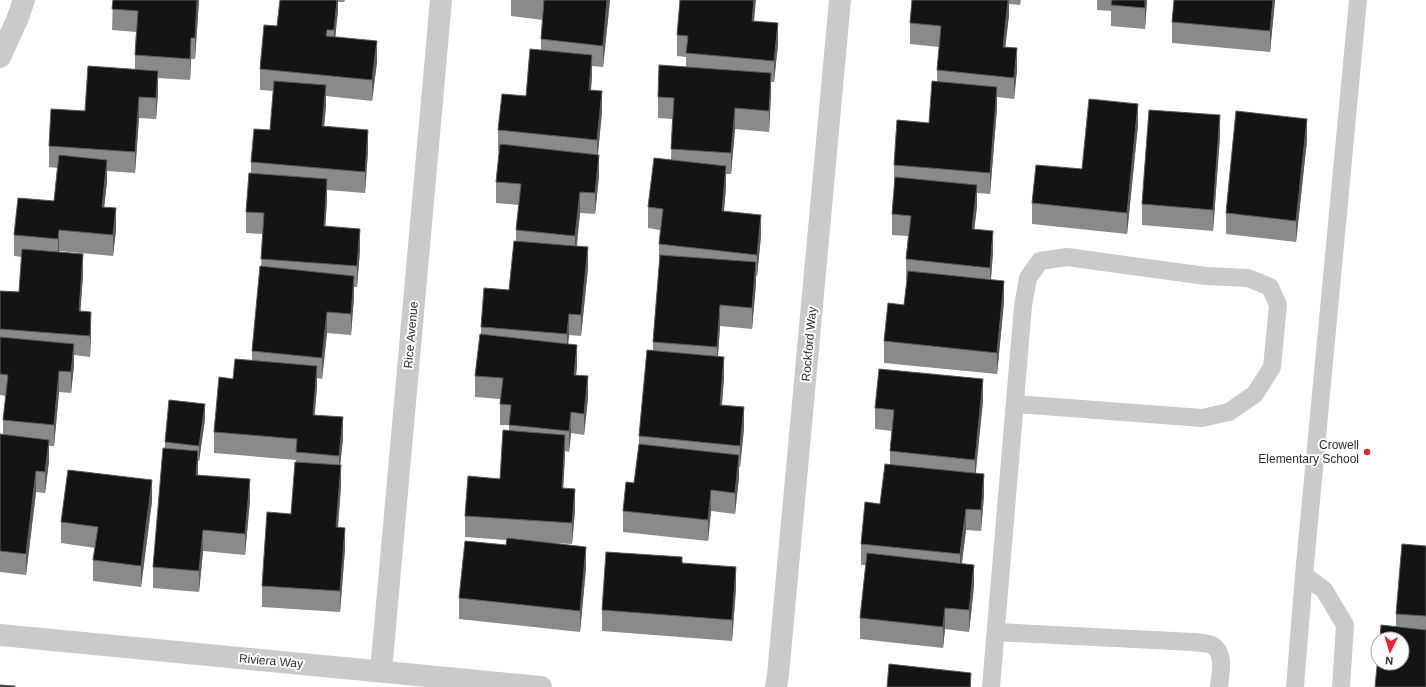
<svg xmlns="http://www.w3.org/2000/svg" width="1426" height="687" font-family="Arial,sans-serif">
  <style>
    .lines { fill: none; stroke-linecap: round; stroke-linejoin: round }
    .service { stroke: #cacaca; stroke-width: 18 }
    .minor { stroke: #cacaca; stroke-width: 22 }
    .wall { fill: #8a8a8a }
    .shaded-wall { fill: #5a5a5a }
    .building { fill: #141414; stroke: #5a5a5a }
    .poi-dot { fill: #f3202c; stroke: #fff; stroke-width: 1.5 }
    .labels { text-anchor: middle; stroke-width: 4; stroke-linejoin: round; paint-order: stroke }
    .street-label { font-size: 12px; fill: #2d2d2d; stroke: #fff }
    .poi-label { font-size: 12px; fill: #2d2d2d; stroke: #fff; text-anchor: end }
  </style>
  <rect width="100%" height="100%" fill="#fff"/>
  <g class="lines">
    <g class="service">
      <polyline points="1304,575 1324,590 1345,625 1341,687"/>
      <path d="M996 632 1193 642C1199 643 1207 643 1212 645 1226 653 1220 674 1219 687"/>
      <polyline points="991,687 1023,306 1028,278 1040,261 1067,257 1206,276 1248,278 1270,287 1278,305 1272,367 1255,394 1229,412 1202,418 1015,404"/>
      <polyline points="1295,687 1304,575 1358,0"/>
    </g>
    <g class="minor">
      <polyline points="0,57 17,20 24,0"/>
      <polyline points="0,635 541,687"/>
      <polyline points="381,671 441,0"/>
      <polyline points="776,687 778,675 840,0"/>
    </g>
  </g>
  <g class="wall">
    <polygon points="113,0 199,0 195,59 191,59 190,80 158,78 158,92 156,119 139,118 135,173 107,171 107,181 104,207 116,230 113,256 59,251 59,252 83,275 80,311 91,333 90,357 74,355 74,365 71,393 59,392 54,446 49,446 49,461 45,493 36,492 26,575 0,572 0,434 3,435 3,420 6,396 0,395 0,291 19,292 22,257 14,256 14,235 54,201 57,168 49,167 49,146 85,111 135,69 135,55 136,32 112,30"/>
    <polygon points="280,0 345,0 344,2 338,2 338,10 335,36 377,62 372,101 326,96 326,106 324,126 368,151 365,193 327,190 327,200 325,226 360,250 357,287 354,287 354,297 351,335 327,333 322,379 317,378 317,387 314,415 343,438 340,465 341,486 338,528 345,549 340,612 262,607 262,586 291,514 296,460 214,453 214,432 233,379 252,360 252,351 261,267 263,234 246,233 246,212 251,173 251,162 270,130 274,91 260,90 260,69 277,26"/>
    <polygon points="511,0 610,0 603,67 592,66 592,76 591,90 602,112 598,154 599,176 595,214 580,213 577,246 588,268 581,336 569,335 568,344 577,366 576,375 588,398 584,435 571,433 569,452 565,451 563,488 575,510 572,544 553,543 586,568 580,632 459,619 459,598 506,545 506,540 465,537 465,516 500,479 509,431 509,425 500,425 500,399 475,397 475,376 481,334 481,327 509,290 516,241 516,230 519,205 496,203 496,182 499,151 498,151 498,130 526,96 541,50 541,39 543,20 511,16"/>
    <polygon points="912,0 1021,0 1020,5 1009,4 1009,15 1005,47 1017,70 1014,99 997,97 997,108 990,194 977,193 977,206 974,229 993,252 991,280 1004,302 997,374 884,363 884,341 904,305 907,280 906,280 906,259 908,236 892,235 892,214 895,187 894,186 894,165 929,123 937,82 937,70 939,47 910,44 910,23"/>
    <polygon points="1097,0 1147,0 1145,29 1111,26 1111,11 1097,10"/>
    <polygon points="1174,0 1275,0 1270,52 1172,43 1172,22"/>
    <polygon points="754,21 778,44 774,82 771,82 771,94 769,132 735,129 731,174 726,174 726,187 724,211 761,236 757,276 756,276 756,283 752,329 720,326 718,356 724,378 722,405 744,428 740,467 739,467 739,477 735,514 711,511 708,541 623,532 623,511 634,483 639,444 639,436 653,350 653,342 659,265 659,244 660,230 648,228 648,207 671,160 672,119 658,118 658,97 686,67 686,57 677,56 677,35"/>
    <polygon points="1138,125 1127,234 1032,224 1032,203 1082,169"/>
    <polygon points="1220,136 1213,231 1142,225 1142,204"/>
    <polygon points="1307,140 1296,242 1226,234 1226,213"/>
    <polygon points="983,401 975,473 984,495 981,531 966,530 962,564 974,586 969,632 945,629 943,648 860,639 860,618 866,565 861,565 861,544 880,504 890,464 890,451 892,431 875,429 875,408"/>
    <polygon points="205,419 199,461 198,461 198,475 250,500 245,555 203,551 199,592 153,588 153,567 165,448 165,442"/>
    <polygon points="152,501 141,587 93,581 93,560 95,548 61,543 61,522"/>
    <polygon points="1426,546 1426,687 1396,627 1396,614"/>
    <polygon points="682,563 736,588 732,641 602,631 602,610"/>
  </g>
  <g class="shaded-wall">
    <polygon points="197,0 199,0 195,59 195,38"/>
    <polygon points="337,0 338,0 338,10 334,51 334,30"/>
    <polygon points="607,0 610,0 603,67 603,46"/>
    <polygon points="754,0 756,0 752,42 752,21"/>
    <polygon points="1008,0 1009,0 1009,15 1003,68 1003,47"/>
    <polygon points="1145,0 1147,0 1145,29"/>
    <polygon points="1273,0 1275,0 1270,52 1270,31"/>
    <polygon points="778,23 778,44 774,82 774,61"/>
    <polygon points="191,38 191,59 190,80 190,59"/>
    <polygon points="377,41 377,62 372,101 372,80"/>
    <polygon points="1017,48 1017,70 1014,99 1014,78"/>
    <polygon points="592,55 592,76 589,111 589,90"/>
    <polygon points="158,71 158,92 156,119 156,98"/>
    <polygon points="771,73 771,94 769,132 769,111"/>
    <polygon points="326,85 326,106 322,147 322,126"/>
    <polygon points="997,87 997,108 990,194 990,173"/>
    <polygon points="602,91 602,112 597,161 597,140"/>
    <polygon points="139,97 139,118 135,173 135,152"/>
    <polygon points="1138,104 1138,125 1127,234 1127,213"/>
    <polygon points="735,108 735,129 731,174 731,153"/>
    <polygon points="1220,115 1220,136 1213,231 1213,210"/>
    <polygon points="1307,119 1307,140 1296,242 1296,221"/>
    <polygon points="368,130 368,151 365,193 365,172"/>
    <polygon points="599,155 599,176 595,214 595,193"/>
    <polygon points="107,160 107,181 102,228 102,207"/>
    <polygon points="726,166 726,187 722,232 722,211"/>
    <polygon points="327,179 327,200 324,247 324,226"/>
    <polygon points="977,185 977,206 972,250 972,229"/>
    <polygon points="580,192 580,213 575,257 575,236"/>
    <polygon points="116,208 116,230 113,256 113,235"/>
    <polygon points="761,215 761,236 757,276 757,255"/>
    <polygon points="360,229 360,250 357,287 357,266"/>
    <polygon points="59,230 59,251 58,260 58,239"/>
    <polygon points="993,231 993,252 990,289 990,268"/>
    <polygon points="588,247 588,268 581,336 581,315"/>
    <polygon points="83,254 83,275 79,332 79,311"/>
    <polygon points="756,262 756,283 752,329 752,308"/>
    <polygon points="354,276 354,297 351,335 351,314"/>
    <polygon points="1004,281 1004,302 997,374 997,353"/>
    <polygon points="720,305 720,326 717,368 717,347"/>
    <polygon points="91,312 91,333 90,357 90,336"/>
    <polygon points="327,312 327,333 322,379 322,358"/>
    <polygon points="569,314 569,335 567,355 567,334"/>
    <polygon points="74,344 74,365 71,393 71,372"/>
    <polygon points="577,345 577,366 574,396 574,375"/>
    <polygon points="724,357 724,378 720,426 720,405"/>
    <polygon points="317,366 317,387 313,436 313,415"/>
    <polygon points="59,371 59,392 54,446 54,425"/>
    <polygon points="588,376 588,398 584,435 584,414"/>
    <polygon points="983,379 983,401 975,481 975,460"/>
    <polygon points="205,404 205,419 199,461 199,446"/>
    <polygon points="744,407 744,428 740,467 740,446"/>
    <polygon points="571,412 571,433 569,452 569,431"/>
    <polygon points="343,417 343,438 339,477 339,456"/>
    <polygon points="565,435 565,456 562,509 562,488"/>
    <polygon points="49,440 49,461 45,493 45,472"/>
    <polygon points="198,451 198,472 196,496 196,475"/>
    <polygon points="739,455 739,477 735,514 735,493"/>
    <polygon points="341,465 341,486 336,549 336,527"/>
    <polygon points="36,471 36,492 26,575 26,554"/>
    <polygon points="984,474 984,495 981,531 981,510"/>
    <polygon points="250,479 250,500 245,555 245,534"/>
    <polygon points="152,480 152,501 141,587 141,566"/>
    <polygon points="575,489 575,510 572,544 572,523"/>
    <polygon points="711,490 711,511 708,541 708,520"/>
    <polygon points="966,509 966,530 960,575 960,554"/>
    <polygon points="345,528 345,549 340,612 340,591"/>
    <polygon points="203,530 203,551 199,592 199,571"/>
    <polygon points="586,547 586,568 580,632 580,611"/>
    <polygon points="974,565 974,586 969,632 969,610"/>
    <polygon points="736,567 736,588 732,641 732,620"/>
    <polygon points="945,608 945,629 943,648 943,627"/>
    <polygon points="971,673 971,687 970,687"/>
  </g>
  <g class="building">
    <polygon points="113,0 197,0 195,38 191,38 190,59 135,55 138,11 112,9"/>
    <polygon points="280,0 337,0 334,30 327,30 326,36 377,41 372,80 260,69 264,25 277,26"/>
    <polygon points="544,0 607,0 603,46 541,39"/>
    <polygon points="680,0 754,0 752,21 778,23 774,61 686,53 688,36 677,35"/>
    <polygon points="912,0 1008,0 1003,47 1017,48 1014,78 937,70 941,26 910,23"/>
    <polygon points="1112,0 1145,0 1145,8 1111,5"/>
    <polygon points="1174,0 1273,0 1270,31 1172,22"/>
    <polygon points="530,49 592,55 589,90 602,91 597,140 498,130 502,94 526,96"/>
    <polygon points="659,65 771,73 769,111 735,108 731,153 671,149 674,98 658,97"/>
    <polygon points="88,66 158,71 156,98 139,97 135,152 49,146 51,109 85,111"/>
    <polygon points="274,81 326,85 322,126 368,130 365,172 251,162 254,129 270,130"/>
    <polygon points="932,81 997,87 990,173 894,165 897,120 929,123"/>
    <polygon points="1089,99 1138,104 1127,213 1032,203 1036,165 1082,169"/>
    <polygon points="1149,110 1220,115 1213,210 1142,204"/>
    <polygon points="1236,111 1307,119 1296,221 1226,213"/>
    <polygon points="500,144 599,155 595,193 580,192 575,236 516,230 521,184 496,182"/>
    <polygon points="59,155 107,160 102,207 116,208 113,235 59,230 58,239 14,235 18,198 54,201"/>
    <polygon points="654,158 726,166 722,211 761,215 757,255 659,244 663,209 648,207"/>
    <polygon points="249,173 327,179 324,226 360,229 357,266 261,259 264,213 246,212"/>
    <polygon points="895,177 977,185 972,229 993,231 990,268 906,259 911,216 892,214"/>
    <polygon points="514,241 588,247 581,315 569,314 567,334 481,327 484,288 509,290"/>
    <polygon points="22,249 83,254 79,311 91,312 90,336 0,329 0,291 19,292"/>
    <polygon points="660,255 756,262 752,308 720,305 717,347 653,342"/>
    <polygon points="260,266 354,276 351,314 327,312 322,358 252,351"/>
    <polygon points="908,271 1004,281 997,353 884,341 888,303 904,305"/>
    <polygon points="480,334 577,345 574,375 588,376 584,414 571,412 569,431 509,425 511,405 500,404 503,378 475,376"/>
    <polygon points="0,337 74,344 71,372 59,371 54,425 3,420 8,375 0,374"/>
    <polygon points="647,350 724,357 720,405 744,407 740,446 639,436"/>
    <polygon points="235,359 317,366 313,415 343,417 339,456 296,452 297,439 214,432 219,377 233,379"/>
    <polygon points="879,369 983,379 975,460 890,451 894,410 875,408"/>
    <polygon points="169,400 205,404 199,446 165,442"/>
    <polygon points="503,430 565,435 562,488 575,489 572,523 465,516 468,476 500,479"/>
    <polygon points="0,434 49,440 45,472 36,471 26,554 0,551"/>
    <polygon points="639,444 739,455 735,493 711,490 708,520 623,511 626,482 634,483"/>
    <polygon points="163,448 198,451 196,475 250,479 245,534 203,530 199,571 153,567"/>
    <polygon points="295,462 341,465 336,527 345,528 340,591 262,586 267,512 291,514"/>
    <polygon points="885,464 984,474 981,510 966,509 960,554 861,544 865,502 880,504"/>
    <polygon points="68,470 152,480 141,566 93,560 98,527 61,522"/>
    <polygon points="507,538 586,547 580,611 459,598 465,541 506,545"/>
    <polygon points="1402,544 1426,546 1426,616 1396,614"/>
    <polygon points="606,552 682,557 682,563 736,567 732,620 602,610"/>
    <polygon points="867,553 974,565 969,610 945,608 943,627 860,618"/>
    <polygon points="1381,625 1426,630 1426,687 1375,687 1378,656 1378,663 1402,663 1402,639 1380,639"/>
    <polygon points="889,664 971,673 970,687 887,687"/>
    <polygon points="0,685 15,686 15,687 0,687"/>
  </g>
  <circle class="poi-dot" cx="1367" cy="452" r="4"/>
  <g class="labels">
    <g class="street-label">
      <text transform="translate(411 335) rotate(-85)" y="4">Rice Avenue</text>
      <text transform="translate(809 344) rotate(-85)" y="4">Rockford Way</text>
      <text transform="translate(271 661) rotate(5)" y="4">Riviera Way</text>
    </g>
    <g class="poi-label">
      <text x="1359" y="449">Crowell<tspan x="1359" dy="14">Elementary School</tspan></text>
    </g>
  </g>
  <g transform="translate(1390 651) rotate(185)"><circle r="19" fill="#ffffff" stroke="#ababab"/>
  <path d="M0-3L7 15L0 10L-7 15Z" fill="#f3202c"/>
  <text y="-6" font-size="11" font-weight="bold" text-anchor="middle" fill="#2d2d2d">N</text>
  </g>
</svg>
